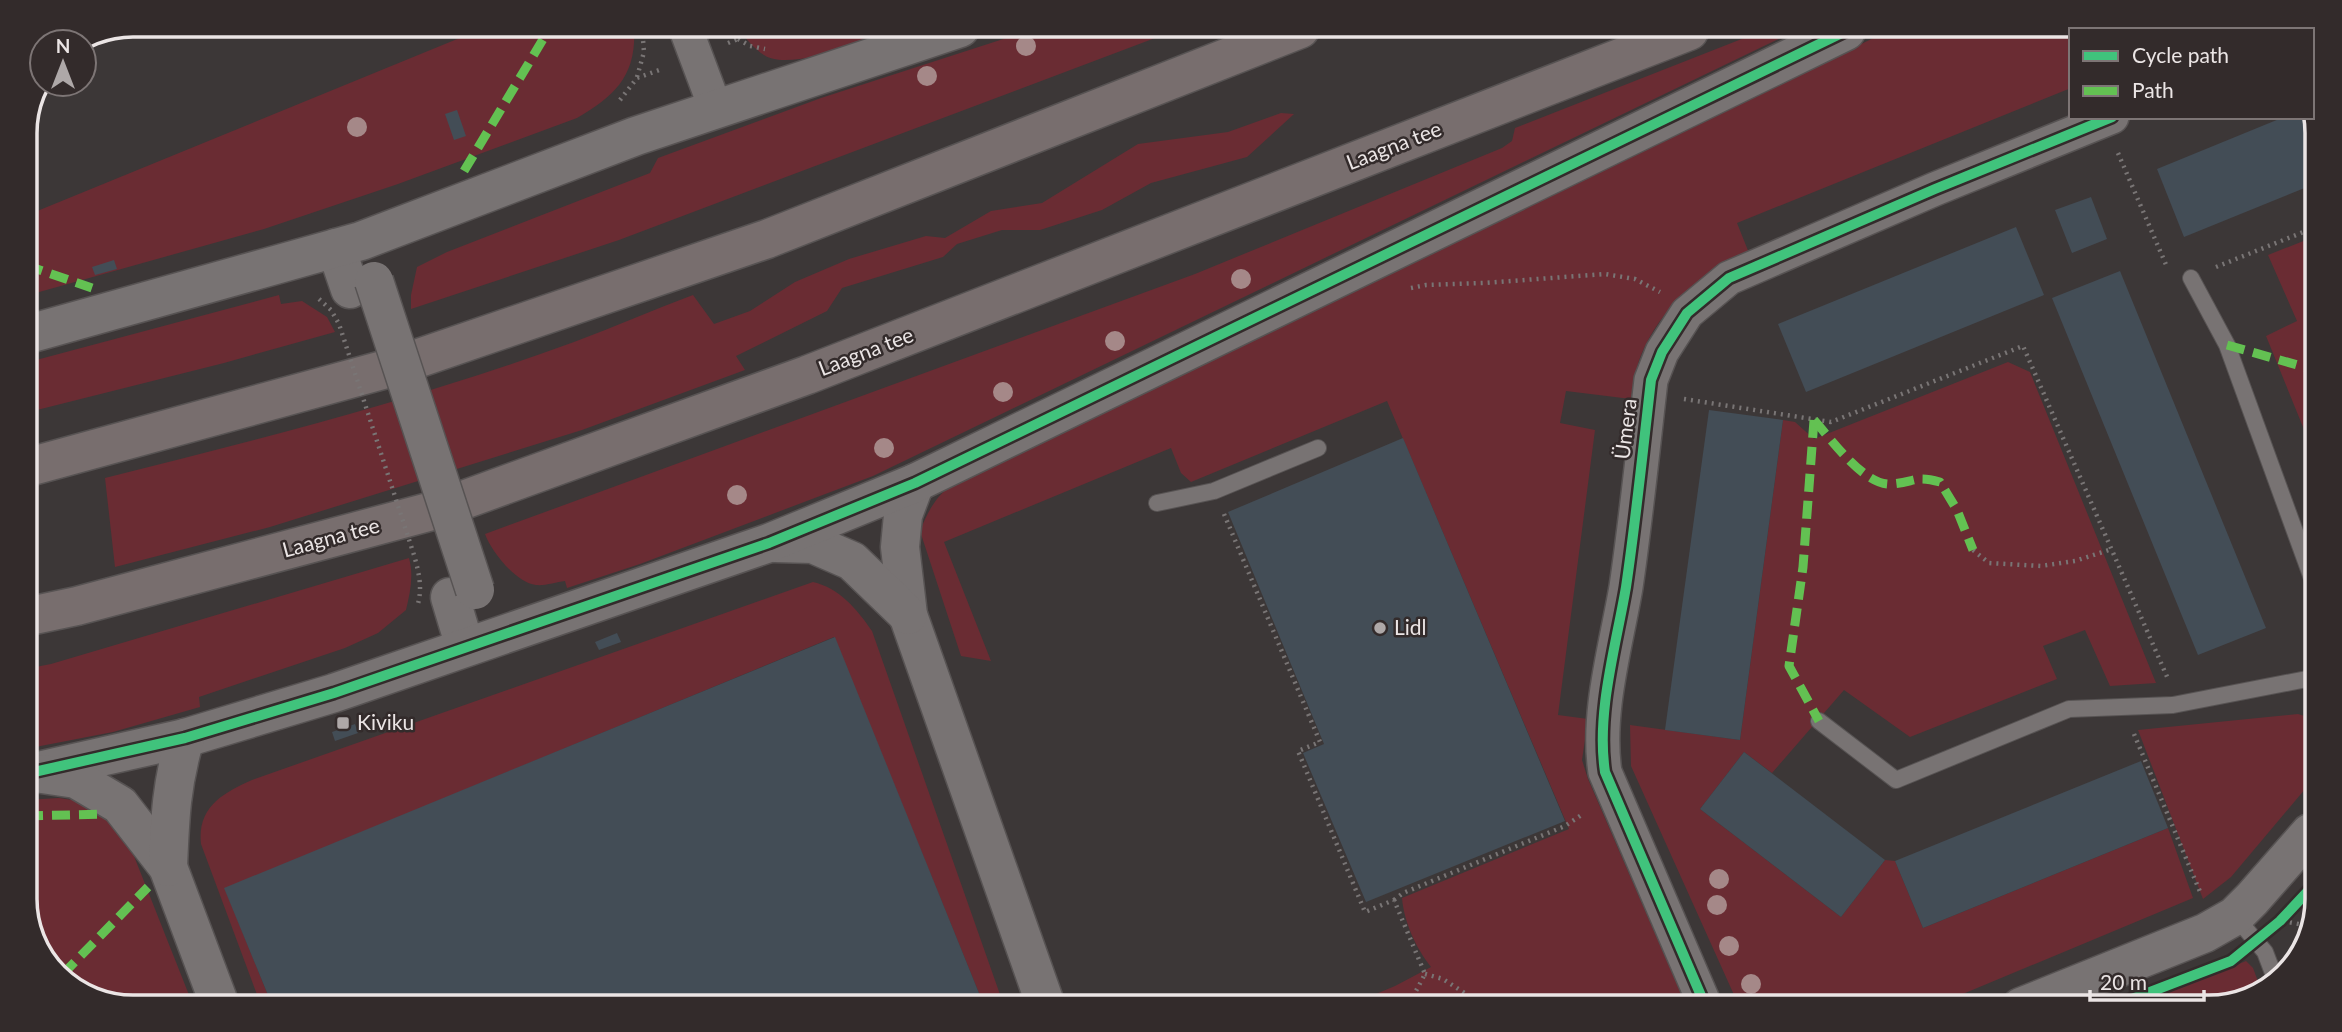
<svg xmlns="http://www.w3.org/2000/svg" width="2342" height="1032" font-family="Lato,sans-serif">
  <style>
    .green { fill: #6a2c33 }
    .building { fill: #434d56 }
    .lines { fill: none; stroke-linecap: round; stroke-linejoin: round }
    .lane-casing { stroke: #575353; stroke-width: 18 }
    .street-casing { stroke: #575353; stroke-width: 36 }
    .secondary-casing { stroke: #575353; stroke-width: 41 }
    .primary-casing { stroke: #575353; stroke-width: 41 }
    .path { stroke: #797575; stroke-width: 4.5; stroke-dasharray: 2 5; stroke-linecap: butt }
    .lane { stroke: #787373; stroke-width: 16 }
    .street { stroke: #787373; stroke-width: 33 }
    .secondary { stroke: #787373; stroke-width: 38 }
    .primary { stroke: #786e6e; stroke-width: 38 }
    .secondary-bridge-casing { stroke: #575353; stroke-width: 41; stroke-linecap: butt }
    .path-bridge { stroke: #797575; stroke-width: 4.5; stroke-dasharray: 2 5; stroke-linecap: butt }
    .secondary-bridge { stroke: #787373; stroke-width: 38 }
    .quiet { stroke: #63c152; stroke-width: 9; stroke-dasharray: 18 9; stroke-linecap: butt }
    .cycleway-casing { stroke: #332b2b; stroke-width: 15 }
    .cycleway { stroke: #40c37c; stroke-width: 10 }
    .tree { fill: #a58888 }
    .poi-dot { fill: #aea8a8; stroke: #332b2b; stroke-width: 2.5 }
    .labels { text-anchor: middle; stroke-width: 5; stroke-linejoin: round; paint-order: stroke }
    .street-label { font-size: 21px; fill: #ebe5e5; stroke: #332b2b }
    .poi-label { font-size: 21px; fill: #ebe5e5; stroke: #332b2b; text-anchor: start }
    .rim { fill: none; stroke: #ebe5e5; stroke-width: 3.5 }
  </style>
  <rect width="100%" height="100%" fill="#3c3737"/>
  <g class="green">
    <path d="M489 26H634C637 75 616 95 577 118L398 184 264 229 25 296V216Z"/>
    <path d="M737 27 908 28C878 37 789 73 764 55 754 49 744 36 737 27Z"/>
    <polygon points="1037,28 1179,29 619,240 411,309 411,295 417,267 447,252 650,173 658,158 821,98"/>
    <path d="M1762 31H1795L873 476 640 564 567 588 565 581C556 582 545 586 536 585 516 583 491 551 485 534L1195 274 1502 148 1512 141 1515 128Z"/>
    <path d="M1888 31 2071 32V88L1737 223 1749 253C1699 273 1653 314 1637 367 1634 377 1633 389 1631 399L1566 391 1560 423 1595 430 1558 715 1588 719 1582 760 1588 779 1686 1005 1352 1004 1395 986 1431 967C1416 948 1404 922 1402 898L1569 829 1387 401 1191 482 1181 473 1171 448 944 542 991 661 961 656 920 531C928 511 935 498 952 484Z"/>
    <path d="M1281 113 1294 114 1247 157 1151 183 1102 210 1040 230H1002L957 244 943 257 842 288 827 311 736 356 745 370 582 430 270 527 115 567 105 478C262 439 421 398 574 342 614 327 653 310 693 295L714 324 750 311 795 282 849 259 926 236 945 238 991 211 1042 203 1138 144 1228 132Z"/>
    <polygon points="2316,236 2314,454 2266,336 2297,321 2268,255"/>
    <polygon points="279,295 281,304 302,301 327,317 335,332 224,363 25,413 25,363"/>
    <polygon points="2008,362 2030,372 2156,683 2110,686 2085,630 2043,646 2057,679 1910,737 1844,690 1772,773 1744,752 1700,809 1841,917 1885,860 1895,861 1923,928 2168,828 2193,898 1934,1006 1739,1006 1631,766 1630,725 1740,740 1783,420 1795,422 1814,439"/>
    <path d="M409 558C414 576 410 593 406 610L378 633 345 648 199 697 200 707 113 732 25 749V669L51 664Z"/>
    <path d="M813 582C839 588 857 609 872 631L1003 1003H983L834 637 225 889 270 1000H259L201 844C197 807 223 793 252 780Z"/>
    <polygon points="2298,714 2311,718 2311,782 2231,877 2203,899 2138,730"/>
    <polygon points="59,798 79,801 111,821 130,846 191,1000 91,999 43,960 25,907 25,800"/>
    <polygon points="2246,961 2253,968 2262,992 2210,1007 2133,1007"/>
  </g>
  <g class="building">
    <polygon points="457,110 466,136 454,140 445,114"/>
    <polygon points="2284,117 2314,117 2317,126 2317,183 2184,237 2157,169"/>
    <polygon points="2091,197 2107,239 2072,253 2055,210"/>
    <polygon points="2016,227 2044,295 1806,392 1778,324"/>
    <polygon points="114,260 117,269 95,275 92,267"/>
    <polygon points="2120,271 2266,628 2198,655 2052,298"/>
    <polygon points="1709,410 1783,420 1740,740 1665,730"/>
    <polygon points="1403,438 1565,821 1366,902 1303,753 1324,744 1228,512"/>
    <polygon points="617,633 621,642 599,650 595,642"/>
    <polygon points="835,637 983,1003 270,1000 224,888"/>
    <polygon points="355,724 358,733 335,741 332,732"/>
    <polygon points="1744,752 1885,860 1841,917 1700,809"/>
    <polygon points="2141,761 2168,828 1923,928 1895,861"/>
  </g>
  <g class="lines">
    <defs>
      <g id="lane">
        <polyline points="2191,278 2227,345 2313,581"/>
        <polyline points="1157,503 1214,491 1318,448"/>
        <polyline points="1819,721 1896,780 2069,709 2173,705 2312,678"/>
        <polyline points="2235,916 2265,952 2276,981"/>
      </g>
      <g id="street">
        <polyline points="685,27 715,107"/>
        <path d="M1705 1005 1605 772C1596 713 1616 646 1626 587 1636 519 1643 449 1651 380L1662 352 1687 313 1729 278 1935 189 2112 117"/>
      </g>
      <g id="secondary">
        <polyline points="336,248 350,289"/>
        <polyline points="25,335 361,241 636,136 960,28"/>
        <polyline points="915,483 903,515 900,547 908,615 1045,1003"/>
        <polyline points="775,543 813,544 852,561 908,615"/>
        <polyline points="450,597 465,647"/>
        <polyline points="25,774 185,738 334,693 769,543 915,483 1846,31"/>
        <polyline points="42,774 76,779 120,805 168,867 218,1000"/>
        <path d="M168 867C170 818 171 786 185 738"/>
        <polyline points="2021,1007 2205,933 2235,916 2252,899 2310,833"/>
      </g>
      <g id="primary">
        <polyline points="25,468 390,368 767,239 1300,29"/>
        <polyline points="25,617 77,606 436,510 807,375 1689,31"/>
      </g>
    </defs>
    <use href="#lane" class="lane-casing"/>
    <use href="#street" class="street-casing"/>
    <use href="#secondary" class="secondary-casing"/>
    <use href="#primary" class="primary-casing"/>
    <g class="path">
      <polyline points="738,39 750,46 765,49"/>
      <polyline points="728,43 738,39 729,27"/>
      <polyline points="637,77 644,52 642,27"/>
      <polyline points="620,100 637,78 662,69"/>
      <polyline points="2118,153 2167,267"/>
      <polyline points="2216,267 2316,227"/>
      <polyline points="1411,288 1426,285 1484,283 1605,274 1635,279 1660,292"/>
      <polyline points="1684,399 1831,422 2023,346 2168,679"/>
      <polyline points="1224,514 1320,742 1298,751 1365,912 1394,900 1425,974 1409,1004"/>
      <polyline points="1973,550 1989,563 2041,566 2075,561 2112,549"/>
      <polyline points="2134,734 2201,894"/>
      <polyline points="1394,900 1403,893 1565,826 1583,814"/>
      <polyline points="2283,921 2309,926"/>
      <polyline points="1425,974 1443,979 1483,1005"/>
    </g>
    <use href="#lane" class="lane"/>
    <use href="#street" class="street"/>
    <use href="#secondary" class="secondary"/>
    <use href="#primary" class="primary"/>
    <defs>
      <polyline id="secondary-bridge" points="374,281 475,590"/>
    </defs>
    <use href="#secondary-bridge" class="secondary-bridge-casing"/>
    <path class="path-bridge" d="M319 299 331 310 339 324 414 555C419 573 423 589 417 607"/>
    <use href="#secondary-bridge" class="secondary-bridge"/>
    <g class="quiet">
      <polyline points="464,171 551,26"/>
      <polyline points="25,265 92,288"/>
      <polyline points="2227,345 2315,370"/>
      <polyline points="1814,420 1803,567 1789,666 1819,721"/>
      <path d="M1814 420C1831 439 1865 487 1892 484 1916 482 1914 475 1940 482L1957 510 1973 550"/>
      <polyline points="25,816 106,814"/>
      <polyline points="62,975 148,887"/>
    </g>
    <defs>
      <g id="cycleway">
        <polyline points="25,774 185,738 334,693 769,543 915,483 1846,31"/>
        <path d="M1705 1005 1605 772C1596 713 1616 646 1626 587 1636 519 1643 449 1651 380L1662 352 1687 313 1729 278 1935 189 2112 117"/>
        <polyline points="2111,1007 2231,961 2280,921 2310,889"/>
      </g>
    </defs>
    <use href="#cycleway" class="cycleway-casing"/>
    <use href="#cycleway" class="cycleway"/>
  </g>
  <g class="tree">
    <circle cx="1026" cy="46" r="10"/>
    <circle cx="927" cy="76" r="10"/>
    <circle cx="357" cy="127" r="10"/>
    <circle cx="1241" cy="279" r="10"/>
    <circle cx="1115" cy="341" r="10"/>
    <circle cx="1003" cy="392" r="10"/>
    <circle cx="884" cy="448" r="10"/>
    <circle cx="737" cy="495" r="10"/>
    <circle cx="1719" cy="879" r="10"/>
    <circle cx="1717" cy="905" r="10"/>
    <circle cx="1729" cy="946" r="10"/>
    <circle cx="1751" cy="984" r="10"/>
  </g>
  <g class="poi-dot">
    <circle cx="1380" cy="628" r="7"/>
    <rect x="336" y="716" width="14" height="14" rx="3.5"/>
  </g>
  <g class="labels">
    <g class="street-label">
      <text transform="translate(1394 146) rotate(-21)" y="7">Laagna tee</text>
      <text transform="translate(866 352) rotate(-21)" y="7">Laagna tee</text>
      <text transform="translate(1626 429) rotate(-83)" y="7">Ümera</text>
      <text transform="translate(331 538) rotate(-15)" y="7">Laagna tee</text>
    </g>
    <g class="poi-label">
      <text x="1394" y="635">Lidl</text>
      <text x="357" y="730">Kiviku</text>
    </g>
  </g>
  <path d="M0 0H2342V1032H0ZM133 37H2209A96 96 0 0 1 2305 133V899A96 96 0 0 1 2209 995H133A96 96 0 0 1 37 899V133A96 96 0 0 1 133 37Z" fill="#332b2b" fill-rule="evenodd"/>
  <path class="rim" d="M133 37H2209A96 96 0 0 1 2305 133V899A96 96 0 0 1 2209 995H133A96 96 0 0 1 37 899V133A96 96 0 0 1 133 37Z"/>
  <rect x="2069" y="28" width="245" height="91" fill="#332b2b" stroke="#7d7575" stroke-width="2"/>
  <rect x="2083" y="51" width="35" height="10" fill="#40c37c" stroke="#7d7575" stroke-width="2"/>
  <text x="2132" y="63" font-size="21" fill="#ebe5e5">Cycle path</text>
  <rect x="2083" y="86" width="35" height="10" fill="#63c152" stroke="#7d7575" stroke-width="2"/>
  <text x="2132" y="98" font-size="21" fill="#ebe5e5">Path</text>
  <g transform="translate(63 63)"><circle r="33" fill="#332b2b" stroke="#7d7575" stroke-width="2"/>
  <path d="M0-5L12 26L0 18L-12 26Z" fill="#aea8a8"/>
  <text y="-10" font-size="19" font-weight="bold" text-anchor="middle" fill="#ebe5e5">N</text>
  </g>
  <path d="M2090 990v10h114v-10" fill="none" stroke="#ebe5e5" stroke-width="3.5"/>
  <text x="2100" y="990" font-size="21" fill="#ebe5e5" stroke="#332b2b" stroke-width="5" paint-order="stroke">20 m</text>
</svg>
